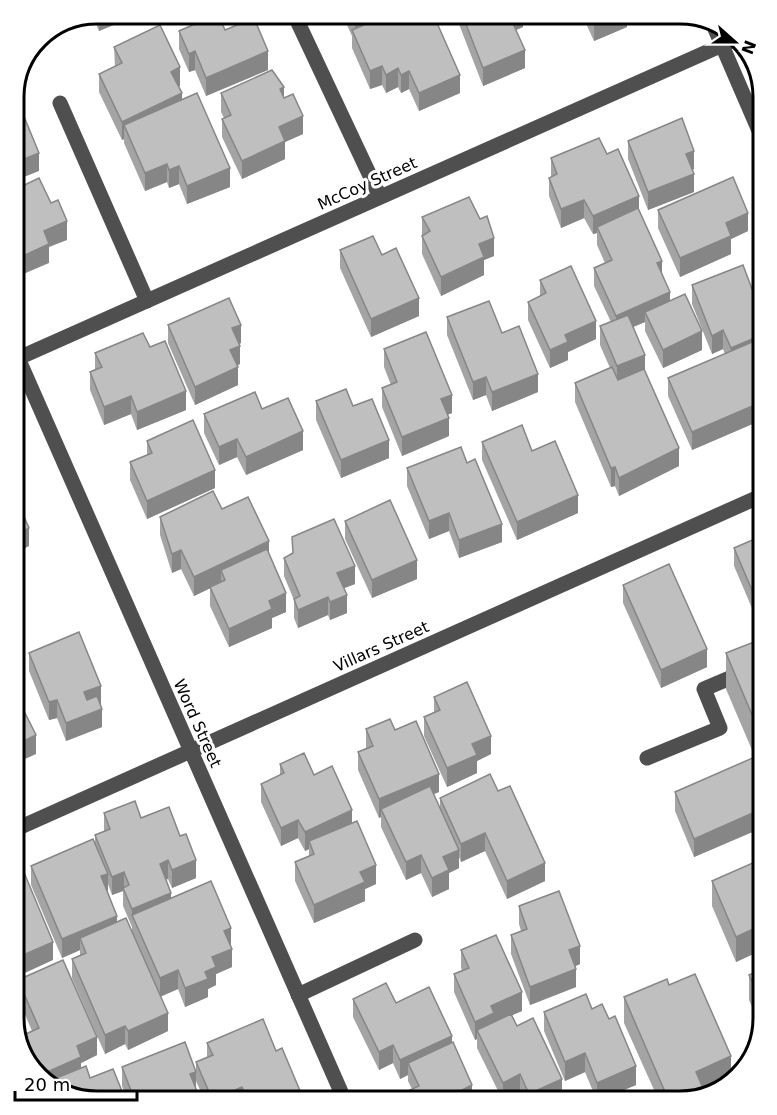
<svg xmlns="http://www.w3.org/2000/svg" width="777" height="1115" font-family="'DejaVu Sans',sans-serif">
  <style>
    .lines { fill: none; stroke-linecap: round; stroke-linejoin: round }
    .minor { stroke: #4f4f4f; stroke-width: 15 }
    .wall { fill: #a4a4a4; fill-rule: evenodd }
    .shaded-wall { fill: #868686 }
    .building { fill: #bfbfbf; stroke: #868686; stroke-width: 1.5 }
    .labels { text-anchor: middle; stroke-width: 6; stroke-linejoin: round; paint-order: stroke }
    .street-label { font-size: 16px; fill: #000; stroke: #fff }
    .rim { fill: none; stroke: #000; stroke-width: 3 }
  </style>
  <rect width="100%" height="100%" fill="#fff"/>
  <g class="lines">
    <g class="minor">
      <polyline points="294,14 380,197"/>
      <polyline points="712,22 763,140"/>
      <polyline points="60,103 147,301"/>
      <polyline points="18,358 345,1101"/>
      <polyline points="14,360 736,39"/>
      <polyline points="647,758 720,728 704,689 744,672"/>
      <polyline points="14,830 763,495"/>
      <polyline points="298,995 415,940"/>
    </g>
  </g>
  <g class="wall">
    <polygon points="97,14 140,14 99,31 92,15"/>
    <polygon points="342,14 433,14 460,93 419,111 409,89 401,93 398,87 386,93 382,85 370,89 352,48 352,36"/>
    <polygon points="455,14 523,14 523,27 516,30 525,68 483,86"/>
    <polygon points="565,14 627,14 627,27 594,41 582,15 568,21"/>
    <polygon points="225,30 268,70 206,96 195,70 189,72 179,49 179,31"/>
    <polygon points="114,47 180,86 178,86 182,100 230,187 187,204 179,184 169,188 167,182 145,191 124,143 124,139 122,140 99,92 99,74 115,67"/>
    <polygon points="221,93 284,98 303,134 285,142 285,159 242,179 222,137 222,119 224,118 221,112"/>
    <polygon points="628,141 694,169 693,170 694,192 648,210 628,159"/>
    <polygon points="607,154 639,210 662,273 670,301 702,350 663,368 645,331 645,322 633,327 645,370 679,466 619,496 615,486 611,487 575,402 575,383 610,368 600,345 600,326 611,322 594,286 594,268 605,263 597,245 597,233 593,234 584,218 561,228 549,196 549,178 551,177 551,158"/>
    <polygon points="658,210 748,231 731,239 731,254 680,277 658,228"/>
    <polygon points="422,217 494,256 484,260 484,275 441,296 422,254"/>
    <polygon points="340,250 382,255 419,316 371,337 340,268"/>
    <polygon points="540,280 596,339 568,352 568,360 550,368 528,320 528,302 540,296"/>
    <polygon points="764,284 764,419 692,450 668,396 668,378 725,354 723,349 712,354 692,304 692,285 752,289"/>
    <polygon points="447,317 502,333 538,392 492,411 486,395 473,400 447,335"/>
    <polygon points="168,325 241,343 239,344 240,364 237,365 238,385 195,405 168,343"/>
    <polygon points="150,347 186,410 137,430 131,414 104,425 90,390 90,372 95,369 95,353"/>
    <polygon points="384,349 452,413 447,415 449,436 402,456 382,407 382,388 391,385 384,367"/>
    <polygon points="316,401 353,406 389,458 341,478 316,420"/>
    <polygon points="262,409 303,450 246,475 237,457 219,465 204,433 204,414"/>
    <polygon points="147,441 215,488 147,519 130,480 130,462 147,455"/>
    <polygon points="482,442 578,513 517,540 482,460"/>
    <polygon points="467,463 502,542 459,558 449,531 429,539 407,486 407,468"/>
    <polygon points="222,509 269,555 286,612 272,618 272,628 229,647 210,606 210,588 194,596 181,569 172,573 160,535 160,517"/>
    <polygon points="345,521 417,579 372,598 345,539"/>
    <polygon points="764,535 764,634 763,634 734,566 734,548"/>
    <polygon points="284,558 355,584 344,588 347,613 330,620 328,615 298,628 294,618 294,600 284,576"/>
    <polygon points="623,585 707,667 661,688 623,603"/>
    <polygon points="764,638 764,827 694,857 675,811 675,792 755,757 726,689 726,653"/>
    <polygon points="29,653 100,704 102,727 66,741 57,718 49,720 29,671"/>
    <polygon points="434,697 491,754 477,761 477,773 447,787 424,736 424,717 434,712"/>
    <polygon points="366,729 395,730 439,792 433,794 440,809 440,798 498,791 545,881 507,899 485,851 461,862 459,857 459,868 449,873 449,889 432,897 421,873 406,880 381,827 381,817 379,818 358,770 358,752 366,748"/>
    <polygon points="280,764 314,775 352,823 376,884 365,889 365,901 314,923 295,881 295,862 309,857 309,849 305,851 298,838 281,846 261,802 261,784 280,775"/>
    <path d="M104 813 141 818 196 878 172 888 168 879H166L171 898 231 947 232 967 216 974V985L208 989V997L185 1007 178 989 160 996 168 1031 128 1050 125 1044 105 1054 72 978V959L80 955V950L62 958 31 885V866L95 845V835L104 832ZM108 884 112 895 123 891V906L132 927V933L117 922 107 892Z"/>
    <polygon points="764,858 764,949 736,962 712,906 712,881"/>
    <polygon points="519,906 580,964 575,966 576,987 530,1005 511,954 511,935 521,931 519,924"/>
    <polygon points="461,950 522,1011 512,1015 517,1026 562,1098 553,1101 524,1101 520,1093 503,1101 477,1048 477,1039 475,1040 454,992 454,974 462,970 461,968"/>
    <polygon points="764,969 764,1018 761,1027 749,1000 749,975"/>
    <polygon points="18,980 97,1055 81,1063 81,1068 90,1078 55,1090 25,1060 32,1031 18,998"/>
    <polygon points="669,985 731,1081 680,1101 659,1101 624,1023 624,997"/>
    <polygon points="353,999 396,1003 452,1043 472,1101 401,1101 401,1094 412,1089 408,1081 408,1075 400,1079 393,1063 379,1070 353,1017"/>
    <polygon points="592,1009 636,1085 597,1101 585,1072 565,1081 544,1031 544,1012"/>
    <polygon points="207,1043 276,1051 301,1101 205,1101 196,1081 196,1089 201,1101 128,1101 122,1086 122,1067 196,1071 196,1062 207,1058"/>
  </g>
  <g class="shaded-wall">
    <polygon points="99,14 140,14 99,31"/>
    <polygon points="374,14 406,14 355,35 355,22"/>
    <polygon points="512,14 523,14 523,27 509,33 509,15"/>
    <polygon points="568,14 582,14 582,15 568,21"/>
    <polygon points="616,14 627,14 627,27 594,41 594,23"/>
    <polygon points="525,50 525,68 483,86 483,68"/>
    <polygon points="195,51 195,70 189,72 189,54"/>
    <polygon points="268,51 268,70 206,96 206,78"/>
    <polygon points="382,66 382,85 370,89 370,71"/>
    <polygon points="180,67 180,86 171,90 171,72"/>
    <polygon points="398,68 398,87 386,93 386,75"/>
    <polygon points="409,71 409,89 401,93 401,75"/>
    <polygon points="460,75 460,93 419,111 419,93"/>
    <polygon points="284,87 284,106 280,89"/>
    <polygon points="182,93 182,111 124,125 124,139 122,140 122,122"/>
    <polygon points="303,116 303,134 285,142 285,159 242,179 242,161 279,127"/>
    <polygon points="694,151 694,169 686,172 686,154"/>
    <polygon points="39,153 39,171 14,181 14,163"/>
    <polygon points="167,164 167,182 145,191 145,173"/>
    <polygon points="179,166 179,184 169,188 169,170"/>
    <polygon points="230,168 230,187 187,204 187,186"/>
    <polygon points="694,174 694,192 648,210 648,192"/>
    <polygon points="639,196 639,214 597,227 597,233 593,234 593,216"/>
    <polygon points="584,200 584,218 561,228 561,209"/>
    <polygon points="748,213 748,231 731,239 731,254 680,277 680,258 726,223"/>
    <polygon points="67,221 67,240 49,247 49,263 14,278 14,260 44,231"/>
    <polygon points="494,238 494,256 484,260 484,275 441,296 441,277 479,244"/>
    <polygon points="662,261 662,279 657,263"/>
    <polygon points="670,292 670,310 645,312 645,322 616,334 616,316"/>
    <polygon points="419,298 419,316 371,337 371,319"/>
    <polygon points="596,321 596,339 568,352 568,360 550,368 550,350 565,335"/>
    <polygon points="241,325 241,343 232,347 232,328"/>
    <polygon points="723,330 723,349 712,354 712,336"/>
    <polygon points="702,331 702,350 663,368 663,350"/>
    <polygon points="764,334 764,352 731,367 731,348"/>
    <polygon points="240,346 240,364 230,368 230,350"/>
    <polygon points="645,355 645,373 617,385 617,366"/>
    <polygon points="238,367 238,385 195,405 195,387"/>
    <polygon points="538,374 538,392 492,411 492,392"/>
    <polygon points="486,377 486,395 473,400 473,382"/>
    <polygon points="186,391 186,410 137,430 137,412"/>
    <polygon points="452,395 452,413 441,417 441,399"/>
    <polygon points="131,396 131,414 104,425 104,407"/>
    <polygon points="764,401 764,419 692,450 692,432"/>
    <polygon points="449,418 449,436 402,456 402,437"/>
    <polygon points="303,431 303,450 246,475 246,457"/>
    <polygon points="237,439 237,457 219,465 219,447"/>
    <polygon points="389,440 389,458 341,478 341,460"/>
    <polygon points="679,448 679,466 619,496 619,478"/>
    <polygon points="24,454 24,473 14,477 14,458"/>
    <polygon points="615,467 615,486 611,487 611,468"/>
    <polygon points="215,470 215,488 147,519 147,501"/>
    <polygon points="578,495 578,513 517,540 517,522"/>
    <polygon points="449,513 449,531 429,539 429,521"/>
    <polygon points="502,524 502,542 459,558 459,540"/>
    <polygon points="29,528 29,546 14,554 14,535"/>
    <polygon points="269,541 269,559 221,570 221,583 194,596 194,577"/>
    <polygon points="181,550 181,569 172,573 172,554"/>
    <polygon points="417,560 417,579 372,598 372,580"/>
    <polygon points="355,566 355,584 337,591 337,573"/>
    <polygon points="24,567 24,585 14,590 14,572"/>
    <polygon points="286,593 286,612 272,618 272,628 229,647 229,629 269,601"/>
    <polygon points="347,595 347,613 330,620 330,602"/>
    <polygon points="328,597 328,615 298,628 298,610"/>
    <polygon points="707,649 707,667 661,688 661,670"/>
    <polygon points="101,686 101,704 84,711 84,692"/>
    <polygon points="57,700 57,718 49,720 49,702"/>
    <polygon points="102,709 102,727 66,741 66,723"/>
    <polygon points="764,719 764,755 755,758 755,722"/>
    <polygon points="36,735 36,754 14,764 14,746"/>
    <polygon points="491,736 491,754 477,761 477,773 447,787 447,768 472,744"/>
    <polygon points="439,774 439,792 384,815 381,809 381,817 379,818 379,799"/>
    <polygon points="764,808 764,827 694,857 694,839"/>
    <polygon points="352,810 352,828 309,841 309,849 305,851 305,832"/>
    <polygon points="298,820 298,838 281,846 281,828"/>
    <polygon points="485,833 485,851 461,862 461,844"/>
    <polygon points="459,850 459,868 449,873 449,889 432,897 432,878 443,857"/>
    <polygon points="421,855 421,873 406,880 406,862"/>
    <polygon points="168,860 168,879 160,882 160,864"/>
    <polygon points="196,860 196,878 172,888 172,870"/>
    <polygon points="545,863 545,881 507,899 507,881"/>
    <polygon points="376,865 376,884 365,889 365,901 314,923 314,905 360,872"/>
    <polygon points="124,872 124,890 123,888 123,891 112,895 112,877"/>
    <polygon points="108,874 108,892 101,876"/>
    <polygon points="171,893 171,911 132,915 132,927 132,909"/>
    <polygon points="117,916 117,934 80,938 80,950 62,958 62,939"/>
    <polygon points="764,924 764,949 736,962 736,937"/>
    <polygon points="231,928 231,947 224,931"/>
    <polygon points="53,942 53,960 14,978 14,959"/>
    <polygon points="580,946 580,964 569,969 569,950"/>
    <polygon points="232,949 232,967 216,974 216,985 208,989 208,997 185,1007 185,988 205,972 212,957"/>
    <polygon points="576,969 576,987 530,1005 530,987"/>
    <polygon points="178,970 178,989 160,997 160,978"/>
    <polygon points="522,992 522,1011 477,1030 477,1039 475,1040 475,1022 491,1006"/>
    <polygon points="168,1013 168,1031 128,1050 128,1031"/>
    <polygon points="125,1026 125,1044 105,1054 105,1035"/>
    <polygon points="452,1036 452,1054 408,1063 408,1075 400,1079 400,1060"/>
    <polygon points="97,1037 97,1055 81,1063 81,1075 49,1081 49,1084 45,1080 45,1073 77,1046"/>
    <polygon points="393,1045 393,1063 379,1070 379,1052"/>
    <polygon points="585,1053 585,1072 565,1081 565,1062"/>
    <polygon points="731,1056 731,1081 696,1097 696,1072"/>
    <polygon points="636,1066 636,1085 597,1101 597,1083"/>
    <polygon points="42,1067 42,1077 35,1070"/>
    <polygon points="196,1072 196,1090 190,1074"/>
    <polygon points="520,1074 520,1093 503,1101 503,1083"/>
    <polygon points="562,1079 562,1098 553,1101 529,1101 529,1094"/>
    <polygon points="472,1085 472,1101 456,1101 456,1093"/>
    <polygon points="242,1087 242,1101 233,1101 233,1091"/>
    <polygon points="301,1093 301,1101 281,1101"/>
    <polygon points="261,1095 261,1101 248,1101"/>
  </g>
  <g class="building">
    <polygon points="218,14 225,30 254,18 268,51 206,78 195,51 189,54 179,31"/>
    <polygon points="350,14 374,14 355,22"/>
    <polygon points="390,14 433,14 460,75 419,93 409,71 401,75 398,68 386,75 382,66 370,71 352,30"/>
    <polygon points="462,14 512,14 509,15 525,50 483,68"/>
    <polygon points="590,14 616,14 594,23"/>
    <polygon points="160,25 180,67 171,72 182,93 122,122 99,74 122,63 114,47"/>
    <polygon points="272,70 284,87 280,89 284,98 293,94 303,116 279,127 285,141 242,161 222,119 231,115 221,93"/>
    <polygon points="197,93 230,168 187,186 179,166 169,170 167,164 145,173 124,125"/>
    <polygon points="682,118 694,151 686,154 694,174 648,192 628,141"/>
    <polygon points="25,119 39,153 14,163 14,123"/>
    <polygon points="599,138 607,154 618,149 639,196 593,216 584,200 561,209 549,178 557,174 551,158"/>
    <polygon points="733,177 748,213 726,223 731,236 680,258 658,210"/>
    <polygon points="39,178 51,203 58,200 67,221 44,231 49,244 14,260 14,190"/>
    <polygon points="469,197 480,219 487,216 494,238 479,244 484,257 441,277 422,236 430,231 422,217"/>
    <polygon points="638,208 662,261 657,263 670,292 616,316 594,268 612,260 597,227"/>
    <polygon points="373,236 382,255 396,248 419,298 371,319 340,250"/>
    <polygon points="743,265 752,289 764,284 764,334 731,348 723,330 712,336 692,285"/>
    <polygon points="571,266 596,321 565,335 568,342 550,350 528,302 546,293 540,280"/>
    <polygon points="685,294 702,331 663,350 645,312"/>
    <polygon points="229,298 241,325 232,328 240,346 230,350 238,367 195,387 168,325"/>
    <polygon points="489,301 502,333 519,326 538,374 492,392 486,377 473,382 447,317"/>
    <polygon points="628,315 645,355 617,366 600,326"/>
    <polygon points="426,332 452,395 441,399 449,418 402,437 382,388 397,382 384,349"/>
    <polygon points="143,333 150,347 165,341 186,391 137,412 131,396 104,407 90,372 102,367 95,353"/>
    <polygon points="764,337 764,401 692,432 668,378"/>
    <polygon points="612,367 618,380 644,369 679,448 619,478 615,467 611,468 575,383"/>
    <polygon points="346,389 353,406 372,399 389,440 341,460 316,401"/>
    <polygon points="255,392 262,409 288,398 303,431 246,457 237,439 219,447 204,414"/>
    <polygon points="193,420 215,470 147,501 130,462 152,453 147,441"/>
    <polygon points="522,425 532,451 555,441 578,495 517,522 482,442"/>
    <polygon points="14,427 24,454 14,458"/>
    <polygon points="461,447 467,463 475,459 502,524 459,540 449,513 429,521 407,468"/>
    <polygon points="213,491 222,509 248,497 269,541 194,577 181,550 172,554 160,517"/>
    <polygon points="14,494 29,528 14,535"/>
    <polygon points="390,500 417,560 372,580 345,521"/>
    <polygon points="334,519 355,566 337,573 347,595 330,602 328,597 298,610 294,599 300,596 284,558 293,553 292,537"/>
    <polygon points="764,535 764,616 763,616 734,548"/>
    <polygon points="14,544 24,567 14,572"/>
    <polygon points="267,549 286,593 269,601 272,609 229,629 210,587 225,580 221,570"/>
    <polygon points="669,564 707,649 661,670 623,585"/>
    <polygon points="79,632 101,686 84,692 87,700 97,696 102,709 66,723 57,700 49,702 29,653"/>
    <polygon points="764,638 764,719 755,722 726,653"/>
    <polygon points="467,682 491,736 472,744 477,755 447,768 424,717 440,710 434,697"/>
    <polygon points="14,691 36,735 14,746"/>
    <polygon points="390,719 395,730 416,721 439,774 379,799 358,752 373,746 366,729"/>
    <polygon points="304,753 314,775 332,766 352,810 305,832 298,820 281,828 261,784 284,773 280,764"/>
    <polygon points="764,753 764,808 694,839 675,792"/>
    <polygon points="490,774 498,791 510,786 545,863 507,881 485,833 461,844 440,798"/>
    <polygon points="430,786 459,850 443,857 449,870 432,878 421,855 406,862 381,809"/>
    <polygon points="135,801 141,818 169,807 180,836 186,834 196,860 172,870 168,860 160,864 171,893 132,909 123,888 129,885 124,872 112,877 95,835 110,829 104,813"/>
    <polygon points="357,821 376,865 360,872 365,882 314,905 295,862 314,854 309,841"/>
    <polygon points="93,839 108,874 101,876 117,916 62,939 31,866"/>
    <polygon points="764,858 764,924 736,937 712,881"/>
    <polygon points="23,870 53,942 14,959 14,874"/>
    <polygon points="211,881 231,928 224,931 232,949 212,957 216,967 205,972 208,979 185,988 178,970 160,978 132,915"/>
    <polygon points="559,891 580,946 569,950 576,969 530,987 511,935 527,929 519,906"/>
    <polygon points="126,918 168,1013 128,1031 125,1026 105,1035 72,959 86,953 80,938"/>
    <polygon points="496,935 522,992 491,1006 494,1013 475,1022 454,974 469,968 461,950"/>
    <polygon points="63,960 97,1037 77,1046 81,1057 45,1073 42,1067 35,1070 25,1060 19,1037 39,1028 18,980"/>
    <polygon points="764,969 764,1007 749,975"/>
    <polygon points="695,974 731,1056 696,1072 706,1095 680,1101 669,1101 624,997 667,979 669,985"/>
    <polygon points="386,983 396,1003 429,987 452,1036 400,1060 393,1045 379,1052 353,999"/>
    <polygon points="586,994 592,1009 602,1004 609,1019 615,1016 636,1066 597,1083 585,1053 565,1062 544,1012"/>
    <polygon points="511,1014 517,1026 533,1018 562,1079 529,1094 520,1074 503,1083 477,1030"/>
    <polygon points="263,1019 276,1051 282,1048 301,1093 281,1101 263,1101 261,1095 248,1101 242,1087 233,1091 237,1101 213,1101 196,1062 213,1055 207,1043"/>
    <polygon points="185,1042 196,1072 190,1074 201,1101 135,1101 122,1067"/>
    <polygon points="453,1042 472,1085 456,1093 460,1101 405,1101 401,1094 419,1086 408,1063"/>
    <polygon points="86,1066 90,1078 113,1069 126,1101 92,1101 55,1090 51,1086 49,1081"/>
  </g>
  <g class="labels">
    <g class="street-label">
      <text transform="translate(367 183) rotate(-24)" y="6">McCoy Street</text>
      <text transform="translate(381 646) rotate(-24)" y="6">Villars Street</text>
      <text transform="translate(198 723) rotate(66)" y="6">Word Street</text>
    </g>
  </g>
  <path d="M0 0H777V1115H0ZM97 24H680A73 73 0 0 1 753 97V1018A73 73 0 0 1 680 1091H97A73 73 0 0 1 24 1018V97A73 73 0 0 1 97 24Z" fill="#fff" fill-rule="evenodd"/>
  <path class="rim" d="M97 24H680A73 73 0 0 1 753 97V1018A73 73 0 0 1 680 1091H97A73 73 0 0 1 24 1018V97A73 73 0 0 1 97 24Z"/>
  <g transform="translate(735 42) rotate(111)" stroke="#ffffff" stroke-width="4.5" paint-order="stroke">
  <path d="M0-4.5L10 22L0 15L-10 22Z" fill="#000000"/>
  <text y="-9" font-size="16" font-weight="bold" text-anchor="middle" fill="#000000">N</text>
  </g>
  <path d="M15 1091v9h122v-9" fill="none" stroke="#000000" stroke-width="3"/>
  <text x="24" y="1091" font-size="18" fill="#000000" stroke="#ffffff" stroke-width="4.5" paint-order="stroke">20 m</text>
</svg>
